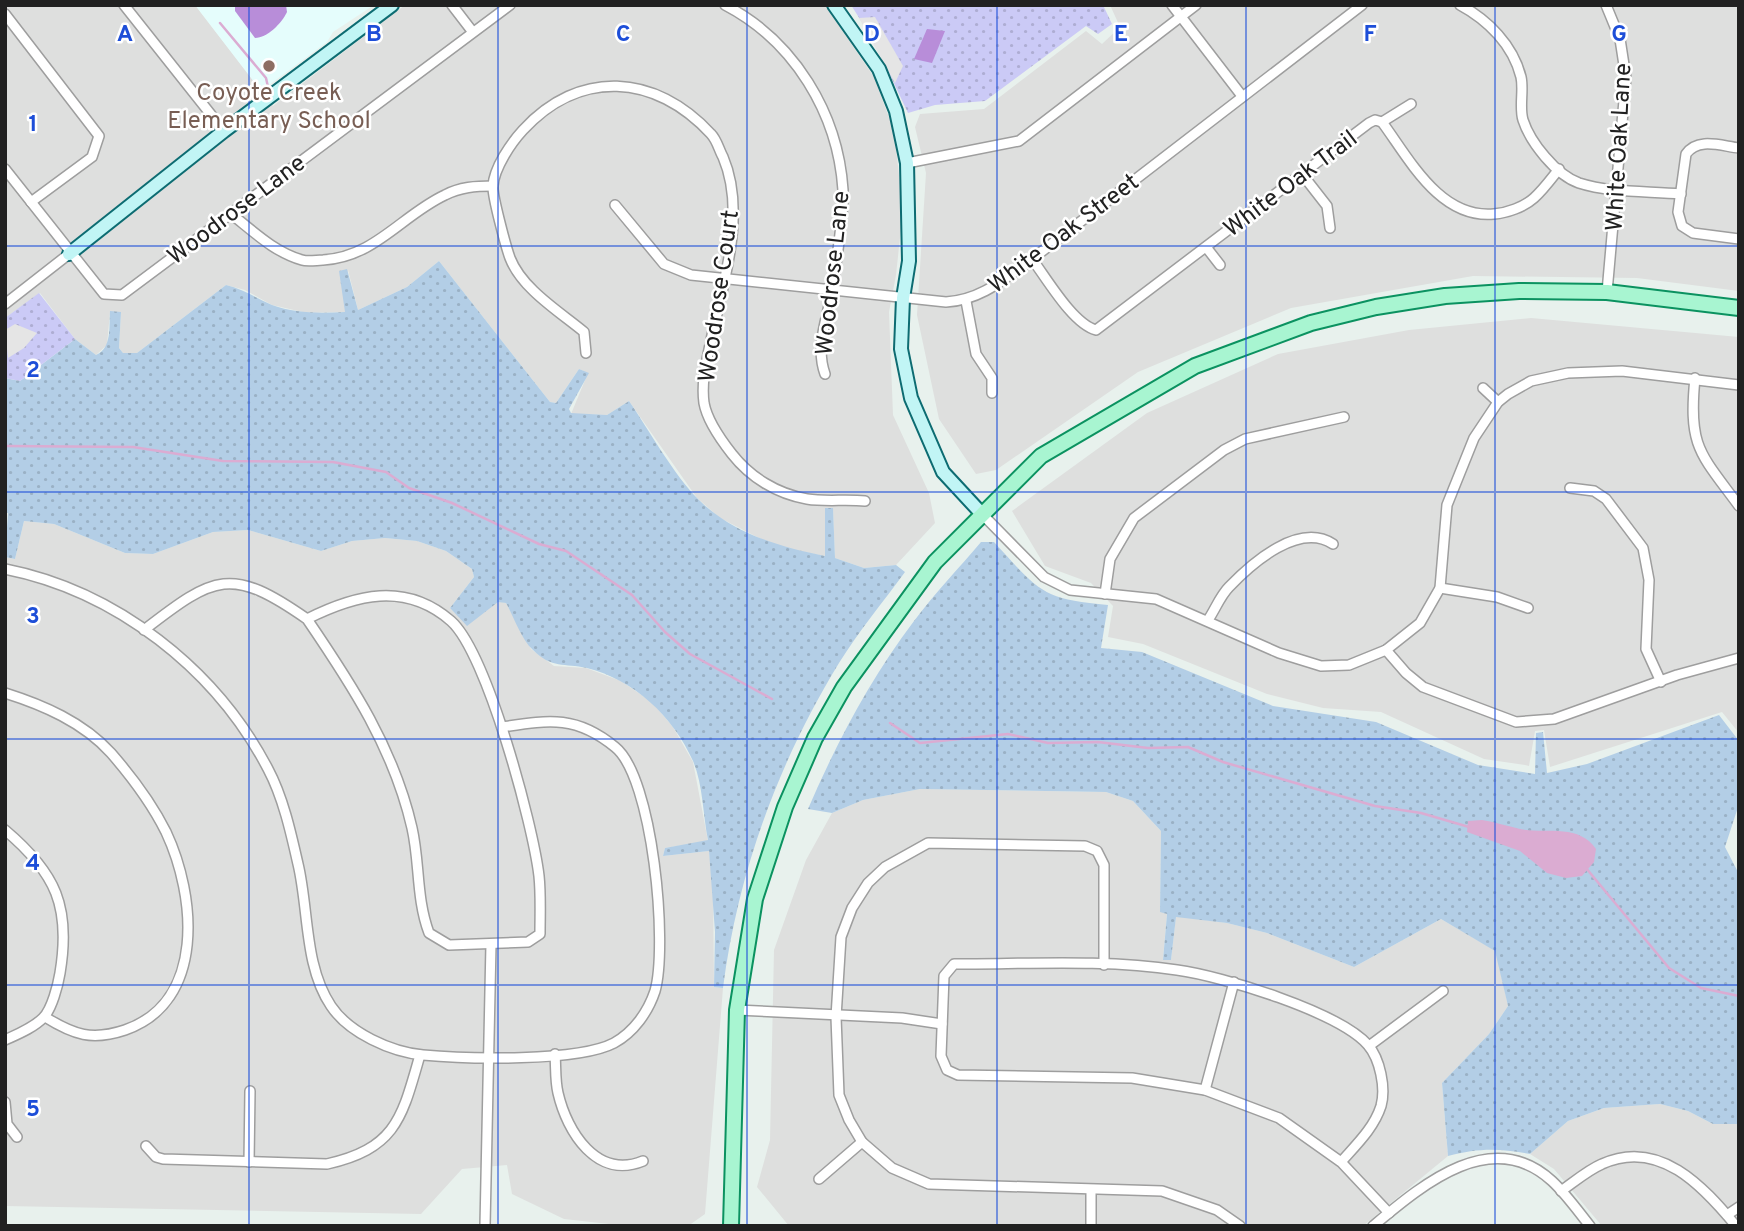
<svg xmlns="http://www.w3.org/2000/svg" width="1744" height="1231" font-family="Overpass,sans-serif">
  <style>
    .residential { fill: #dedfde }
    .education { fill: #e5fdfc }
    .grass { fill: url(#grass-dots) }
    .park { fill: url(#park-dots) }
    .pitch { fill: #b88dd9 }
    .parking { fill: #e5e5e5 }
    .water { fill: #dbacd2 }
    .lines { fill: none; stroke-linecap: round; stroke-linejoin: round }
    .stream { stroke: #dbacd2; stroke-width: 2.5 }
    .street-casing { stroke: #9e9e9e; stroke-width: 12 }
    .secondary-casing { stroke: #0d6c72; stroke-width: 16 }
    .primary-casing { stroke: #0b9260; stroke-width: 18 }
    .street { stroke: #fff; stroke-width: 9 }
    .secondary { stroke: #c1f5f5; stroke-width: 12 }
    .primary { stroke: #a8f5d1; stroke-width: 14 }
    .grid { fill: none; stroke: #1d4ed8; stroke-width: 2; stroke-opacity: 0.55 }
    .education-dot { fill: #8d6e63; stroke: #fff; stroke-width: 2.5 }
    .labels { text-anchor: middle; stroke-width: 5; stroke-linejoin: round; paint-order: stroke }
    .education-label { font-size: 24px; fill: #785e54; stroke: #fff }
    .street-label { font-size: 24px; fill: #212121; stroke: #fff }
    .grid-label { font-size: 23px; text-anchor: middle; font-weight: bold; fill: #1d4ed8; stroke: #fff; stroke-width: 5; stroke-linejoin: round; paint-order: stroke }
  </style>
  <defs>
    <pattern id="grass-dots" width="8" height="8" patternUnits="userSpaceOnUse" patternTransform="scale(1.75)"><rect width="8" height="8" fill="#b3cee6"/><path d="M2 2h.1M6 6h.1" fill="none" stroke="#9ab1c5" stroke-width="1.8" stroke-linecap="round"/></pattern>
    <pattern id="park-dots" width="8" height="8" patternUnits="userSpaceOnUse" patternTransform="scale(1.75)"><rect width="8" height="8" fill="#cbcaf6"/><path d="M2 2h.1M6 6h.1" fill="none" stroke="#aeadd3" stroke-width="1.8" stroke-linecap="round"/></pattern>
  </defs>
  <rect width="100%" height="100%" fill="#e8f1ed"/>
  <g class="residential">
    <polygon points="5,5 195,5 273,106 405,5 825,5 874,77 894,131 903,210 896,275 889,312 893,415 929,493 935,523 896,565 864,568 835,558 833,509 825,508 825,556 778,547 755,536 720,518 697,498 629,401 607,415 571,414 588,373 579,369 556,403 550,402 439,261 407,287 358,310 348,270 346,312 307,313 272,305 245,290 226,285 137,353 123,353 119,348 121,312 110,312 107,345 96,355 75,339 40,293 5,318"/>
    <polygon points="1110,5 1739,5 1739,291 1637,278 1473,276 1291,308 1138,372 996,470 976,474 939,419 917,315 926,173 915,127 920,114 984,109 1086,31 1102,44 1120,27"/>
    <polygon points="1531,318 1739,337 1739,733 1722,712 1550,767 1544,730 1535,731 1529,766 1525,765 1484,759 1381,712 1323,708 1267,694 1143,644 1108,637 1113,606 1091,583 1045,566 1012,511 1147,413 1278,354 1409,330"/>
    <polygon points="24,521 54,524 125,553 153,554 213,532 248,530 321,551 352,541 385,538 417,541 446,551 472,569 474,577 450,608 467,625 498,601 506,603 531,649 554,666 586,668 621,681 652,702 673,727 693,762 708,841 665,848 663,856 709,851 713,884 714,987 723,988 705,1214 688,1226 627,1226 564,1219 512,1194 507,1165 462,1169 421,1214 5,1206 5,557 15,559"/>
    <polygon points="920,789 1106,792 1133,801 1161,831 1160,911 1167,913 1163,959 1171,960 1176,916 1227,923 1267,933 1354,967 1441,919 1496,951 1508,1006 1489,1034 1442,1083 1448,1156 1363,1226 789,1226 757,1187 770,1140 774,950 806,860 832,813 863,800"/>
    <polygon points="1660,1104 1688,1111 1713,1124 1739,1124 1739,1226 1602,1226 1554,1169 1530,1154 1568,1121 1604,1108"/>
  </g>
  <polygon class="education" points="195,5 374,5 333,32 327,42 261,91"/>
  <g class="grass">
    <path d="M439 261 550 402 556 403 579 369 589 373 569 409 571 413 607 415 629 401C649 430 674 475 698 499 732 533 779 547 825 556V508H833L835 558 864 568 896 565 905 572C883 602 859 631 839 663 778 763 738 872 723 988L714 987 715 932 709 851 663 856 665 848 708 840C703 816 703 784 693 761 673 716 634 680 587 668 564 663 552 669 533 650 521 639 514 617 506 603L498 602 467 626 450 608 474 577 472 569 446 551 417 541 385 538 352 541 321 551 248 530 213 532 153 554 125 553 54 524 24 521 15 559 5 557 8 513H5V378L20 381 75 339 96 355C112 348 109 327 110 311L121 312 119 348 123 353H137L226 285C243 289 256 298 272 305 296 314 321 313 345 312L339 271 347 269 358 310 407 287Z"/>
    <path d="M981 542H994C1039 591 1041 599 1108 605L1101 648 1142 652 1273 706 1376 722 1478 765 1535 774 1536 733 1543 732 1547 773 1587 764 1719 715 1739 741V804L1725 847 1739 874V1124H1713L1688 1111 1660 1104 1604 1108 1568 1121 1530 1154C1499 1148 1478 1148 1448 1156L1442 1083 1489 1034 1508 1006 1495 951 1441 919 1354 967 1267 933 1227 923 1176 917 1171 960H1163L1167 914 1160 912 1161 831 1133 801 1106 792 920 789 863 800 832 813 808 809C837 742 870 679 914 621 935 593 959 568 981 542Z"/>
  </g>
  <g class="park">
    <polygon points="851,5 1103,5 1112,24 1098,34 1086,26 985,101 935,105 908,113 875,43"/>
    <polygon points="39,293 75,339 20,381 5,378 5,318"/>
  </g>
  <g class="pitch">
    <path d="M235 5H286L287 12C282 23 267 38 255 38L235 11Z"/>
    <polygon points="927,29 945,31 932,63 914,59"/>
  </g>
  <g class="parking">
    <polygon points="875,17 903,66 895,83 859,18"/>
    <polygon points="15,324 37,333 24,348 8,358 5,330"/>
  </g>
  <path class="water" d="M1482 820C1495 822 1507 826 1520 829 1545 834 1579 823 1596 849L1594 862 1582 876 1566 878 1547 873 1520 851 1467 832 1468 821Z"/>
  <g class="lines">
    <g class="stream">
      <polyline points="220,23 266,78 268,87"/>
      <polyline points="5,446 133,447 223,461 333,462 386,472 409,488 452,503 539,544 566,551 632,595 665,632 690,654 772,699"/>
      <polyline points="890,723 920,743 1008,734 1048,743 1098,742 1148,748 1188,747 1223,762 1375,806 1421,813 1469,827"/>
      <polyline points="1586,868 1669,968 1701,988 1739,996"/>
    </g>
    <defs>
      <g id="street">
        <polyline points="124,5 224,131"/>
        <polyline points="452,5 472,31"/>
        <path d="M725 5C794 41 838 113 843 190 844 217 836 263 832 291 827 320 815 346 825 374"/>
        <polyline points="1172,5 1242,96"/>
        <path d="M1460 5C1488 20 1513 45 1521 77 1524 90 1519 107 1523 120 1530 142 1556 175 1579 183 1610 193 1648 191 1681 194"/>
        <polyline points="1606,5 1620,39 1626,78 1607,292"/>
        <polyline points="5,14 99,136 92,157 31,202"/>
        <path d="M1382 122C1410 160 1440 219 1494 214 1507 213 1524 207 1534 198 1543 190 1551 179 1559 169"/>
        <path d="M1739 148C1721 146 1698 137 1686 154L1678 212 1682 226 1693 233 1739 239"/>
        <polyline points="907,163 1019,141 1196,5"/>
        <polyline points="5,169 104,294 122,295 510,5"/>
        <polyline points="1302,174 1327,206 1330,228"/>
        <path d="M615 205 664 264 691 275 946 302C981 300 1004 279 1032 259L1362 5"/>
        <path d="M230 213C253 231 274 252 302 260 308 262 317 260 323 260 375 257 402 215 445 195 460 187 476 186 493 186"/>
        <polyline points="1206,247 1220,265"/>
        <path d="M1032 259C1047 279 1073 324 1096 330L1369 123 1375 120 1382 122 1411 104"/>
        <polyline points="966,301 976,354 992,378 992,393"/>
        <polyline points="5,304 69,254"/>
        <path d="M586 353 584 332C560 312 522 289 510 258 506 247 492 195 493 186 494 168 511 143 523 130 579 69 655 73 711 134 717 140 719 150 723 157 747 213 723 284 711 340 707 360 701 381 704 403 707 420 721 440 732 454 750 477 777 494 807 499 825 502 846 499 865 501"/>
        <path d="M1695 378C1688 447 1700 453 1739 506"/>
        <polyline points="1483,388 1498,402"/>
        <polyline points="1570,488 1594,491 1606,499 1643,548 1649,580 1646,649 1661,682"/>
        <polyline points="981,513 1044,577 1070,590 1156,599 1279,653 1321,666 1349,665 1386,650 1420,623 1440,588 1447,505 1474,438 1498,402 1508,394 1531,381 1568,373 1622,371 1739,385"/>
        <path d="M5 569C116 591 216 669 268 769 283 797 291 833 298 864 309 910 304 966 331 1006 349 1033 391 1052 423 1055 466 1059 578 1062 614 1043 634 1032 648 1012 655 991 668 945 653 777 615 747 576 715 549 720 502 727"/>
        <polyline points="1440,588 1497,597 1528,608"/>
        <polyline points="1105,594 1110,559 1134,518 1224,450 1245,439 1344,417"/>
        <path d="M1208 620C1215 610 1220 596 1229 587 1253 562 1299 522 1333 544"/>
        <path d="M144 630C215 575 231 566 307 619 355 595 405 581 451 621 487 653 533 825 539 876 541 895 540 915 540 934L528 942 449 945 429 933C416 898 420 863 412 828 394 749 352 685 307 619"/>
        <polyline points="1386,650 1406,673 1423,687 1516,722 1554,719 1677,675 1739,658"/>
        <path d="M5 693C43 705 83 722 111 753 131 776 152 804 166 832 196 896 206 1002 125 1030 92 1041 74 1035 45 1017"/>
        <path d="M5 830C56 873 71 907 60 973 58 985 52 1009 43 1018 33 1028 18 1034 5 1040"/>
        <polyline points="1104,965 1104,865 1097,851 1085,846 928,843 885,867 868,883 852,908 841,937 836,1017 839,1095 849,1120 862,1142 892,1168 929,1184 1162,1191 1217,1210 1240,1226"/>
        <polyline points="737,1010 902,1018 942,1024"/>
        <polyline points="1369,1046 1443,991"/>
        <path d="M555 1054C556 1067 555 1081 558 1093 567 1132 597 1180 643 1161"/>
        <polyline points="1205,1090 1234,982"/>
        <polyline points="5,1102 7,1124 17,1137"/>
        <path d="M146 1146 156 1157 163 1159 327 1164C397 1148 402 1117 420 1055"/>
        <polyline points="249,1162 250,1091"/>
        <path d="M1341 1162C1356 1145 1374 1128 1381 1106 1386 1088 1380 1059 1368 1045 1339 1012 1222 976 1177 970 1104 959 1028 964 954 964L944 976 941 1056 947 1070 958 1075 1132 1078 1205 1090 1279 1118 1341 1162 1389 1213"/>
        <polyline points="819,1179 862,1142"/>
        <polyline points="1091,1191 1091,1226"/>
        <path d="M1561 1191C1574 1182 1588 1170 1602 1164 1659 1138 1703 1186 1736 1226"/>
        <polyline points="1727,1215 1739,1207"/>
        <polyline points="485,1226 491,944"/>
        <path d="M1373 1226C1421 1186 1491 1125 1552 1181 1566 1194 1578 1211 1590 1226"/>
      </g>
      <g id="secondary">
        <polyline points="834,5 879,69 896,111 907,163 909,261 903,298 901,349 911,398 943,472 981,513"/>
        <polyline points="69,254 224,131 392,5"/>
      </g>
      <polyline id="primary" points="731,1226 737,1010 755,899 785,807 815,738 844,687 935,562 1041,456 1195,366 1311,323 1376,307 1445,296 1519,291 1607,292 1739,308"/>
    </defs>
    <use href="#street" class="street-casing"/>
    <use href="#secondary" class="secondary-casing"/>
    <use href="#primary" class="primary-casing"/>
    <use href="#street" class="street"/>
    <use href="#secondary" class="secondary"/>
    <use href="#primary" class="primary"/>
  </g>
  <path class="grid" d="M249 5V1226M498 5V1226M747 5V1226M997 5V1226M1246 5V1226M1495 5V1226M5 246H1739M5 492H1739M5 739H1739M5 985H1739"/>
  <circle class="education-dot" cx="269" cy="66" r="7"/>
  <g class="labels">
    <g class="education-label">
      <text x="269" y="100">Coyote Creek<tspan x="269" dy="28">Elementary School</tspan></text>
    </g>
    <g class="street-label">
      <text transform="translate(1618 147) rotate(-87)" y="8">White Oak Lane</text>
      <text transform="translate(1290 183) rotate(-37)" y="8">White Oak Trail</text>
      <text transform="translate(236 209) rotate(-37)" y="8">Woodrose Lane</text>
      <text transform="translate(1063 233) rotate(-37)" y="8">White Oak Street</text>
      <text transform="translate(832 273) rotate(-84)" y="8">Woodrose Lane</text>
      <text transform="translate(718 296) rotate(-82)" y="8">Woodrose Court</text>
    </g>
  </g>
  <g class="grid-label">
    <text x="125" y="41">A</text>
    <text x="374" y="41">B</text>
    <text x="623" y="41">C</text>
    <text x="872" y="41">D</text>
    <text x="1121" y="41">E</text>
    <text x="1370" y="41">F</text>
    <text x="1619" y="41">G</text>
    <text x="33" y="131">1</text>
    <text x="33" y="377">2</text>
    <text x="33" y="623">3</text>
    <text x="33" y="870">4</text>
    <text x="33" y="1116">5</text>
  </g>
  <rect width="1744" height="1231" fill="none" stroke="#212121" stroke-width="14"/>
</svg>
